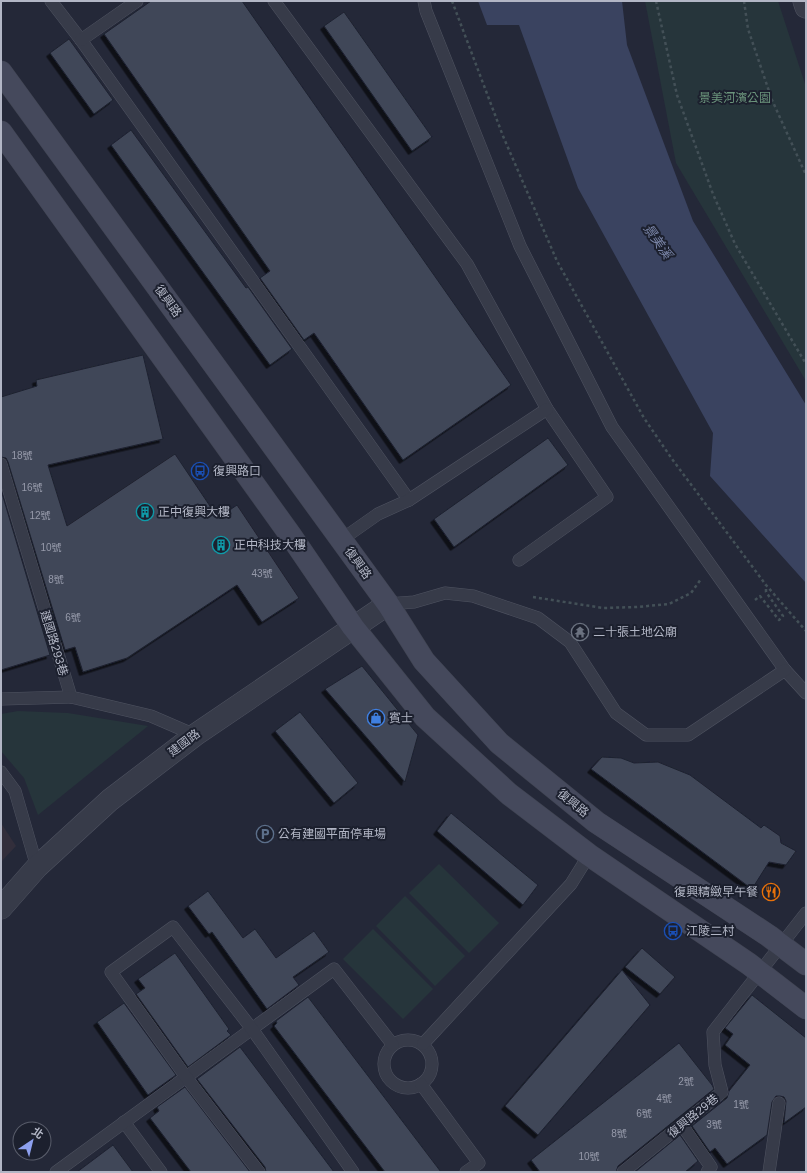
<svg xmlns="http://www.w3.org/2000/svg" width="807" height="1173" font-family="Arial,'Noto Sans TC',sans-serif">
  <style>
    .medical { fill: #322e3b }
    .green { fill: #26353b }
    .water { fill: #3a4360 }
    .building { fill: #404658; stroke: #1e2230; filter: url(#shadow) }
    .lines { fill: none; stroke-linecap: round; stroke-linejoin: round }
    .lane-casing { stroke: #4f5361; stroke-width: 13 }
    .street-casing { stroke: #4f5361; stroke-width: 23 }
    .secondary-casing { stroke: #404452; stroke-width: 23 }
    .path { stroke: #435057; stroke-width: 2.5; stroke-dasharray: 3 3; stroke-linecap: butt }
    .lane { stroke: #373b49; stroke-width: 12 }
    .street { stroke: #373b49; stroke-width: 22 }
    .secondary { stroke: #45495c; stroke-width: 22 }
    .labels { text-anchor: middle; stroke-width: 4; stroke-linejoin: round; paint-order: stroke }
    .number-label { font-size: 10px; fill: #969aaa }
    .park-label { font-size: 12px; fill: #6b947c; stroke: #1c202e }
    .street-label { font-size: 12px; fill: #b2b6c5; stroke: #1c202e }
    .poi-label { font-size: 12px; fill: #b2b6c5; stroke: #1c202e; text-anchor: start }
    .water-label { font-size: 13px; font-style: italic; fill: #7c87aa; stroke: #1c202e }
  </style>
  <defs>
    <filter id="shadow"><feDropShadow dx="-3.5" dy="3.5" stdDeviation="0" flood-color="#0009"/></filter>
  </defs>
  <rect width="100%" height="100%" fill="#242838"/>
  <polygon class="medical" points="1,823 16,846 1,862"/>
  <g class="green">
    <polygon points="645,1 778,1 806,87 806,381 676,163"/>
    <polygon points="18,711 68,713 148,726 38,815 24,778 1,751 1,714"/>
    <polygon points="439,864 499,923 469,953 409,893"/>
    <polygon points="405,896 465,956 435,986 376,926"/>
    <polygon points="373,929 433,989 403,1019 343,959"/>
  </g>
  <polygon class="water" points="478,1 622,1 627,45 693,221 806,405 806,583 710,476 713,433 578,188 519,25 487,25"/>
  <g class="building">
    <polygon points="151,1 242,1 511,385 403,460 314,333 304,340 260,278 270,271 104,34"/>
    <polygon points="344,12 432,137 412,151 324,26"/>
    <polygon points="69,39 113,100 94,114 50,53"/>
    <polygon points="131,130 246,288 248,287 292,349 270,365 111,145"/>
    <polygon points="143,355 163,439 48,465 67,526 175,454 218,518 237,505 299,598 262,622 237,585 127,658 83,672 75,647 65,650 8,462 6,458 1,457 1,397 37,386 36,380"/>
    <polygon points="548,438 568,465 454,547 434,519"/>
    <polygon points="1,490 50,655 1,670"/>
    <polygon points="362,666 418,735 405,782 325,689"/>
    <polygon points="300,712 358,783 334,803 275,731"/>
    <polygon points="602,757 621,758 634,763 658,762 690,775 761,828 764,825 780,836 781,843 796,851 786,865 769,862 752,889 591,769"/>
    <polygon points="451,813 538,885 523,905 437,831"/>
    <polygon points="208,891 243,938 255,929 276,958 314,931 329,952 293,977 299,985 267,1009 212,932 209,934 188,906"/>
    <polygon points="642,948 675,977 660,994 625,967"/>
    <polygon points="175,953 229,1029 227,1031 231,1035 188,1067 136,994 145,988 138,979"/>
    <polygon points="622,970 650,1005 538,1135 505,1106"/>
    <polygon points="752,995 806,1038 806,1107 784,1123 786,1101 784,1097 780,1096 776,1096 772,1102 767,1135 727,1164 715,1148 710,1152 692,1126 727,1098 729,1091 750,1065 725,1045 733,1034 725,1028"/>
    <polygon points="308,997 441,1172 385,1172 274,1026 277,1023 276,1021"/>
    <polygon points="124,1003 176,1075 148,1095 97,1022"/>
    <polygon points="679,1043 712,1085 714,1089 618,1166 616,1172 540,1172 531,1160"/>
    <polygon points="240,1047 334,1172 266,1172 265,1167 197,1079"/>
    <polygon points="185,1087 250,1172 191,1172 150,1118 159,1111 157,1107"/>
    <polygon points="680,1135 698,1161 685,1172 635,1172"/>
    <polygon points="113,1145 133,1172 77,1172"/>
  </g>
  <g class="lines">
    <defs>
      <g id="lane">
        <polyline points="51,1 81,40 409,500"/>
        <polyline points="274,1 467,264 547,409 607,497 519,560"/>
        <polyline points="424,1 426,11 520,246 612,427 785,670 806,693"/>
        <polyline points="81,40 137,1"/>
        <polyline points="1,464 71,697 151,716 195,735"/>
        <polyline points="341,540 378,514 409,500 547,409"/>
        <polyline points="388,604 414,602 445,593 473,596 538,618 570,642 616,713 646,735 688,735 785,670"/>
        <polyline points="1,699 71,697"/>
        <polyline points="1,772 15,791 37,867"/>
        <circle cx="408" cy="1064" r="24"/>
        <polyline points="423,1044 571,884 589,855"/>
        <polyline points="421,1084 479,1163 466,1172"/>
        <polyline points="124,1122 161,1172"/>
        <polyline points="682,1125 711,1167 707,1172"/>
        <polyline points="56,1172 334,969 393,1045"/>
        <polyline points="259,1172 186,1077 111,972 173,927 252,1029 353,1172"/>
        <polyline points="623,1172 722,1092 715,1065 713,1032 806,913"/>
        <polyline points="769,1172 779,1103"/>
      </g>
      <g id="street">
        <polyline points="804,1 806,7"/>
        <polyline points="1,908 37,867 110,800 195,735 388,604"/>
      </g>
      <g id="secondary">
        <polyline points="1,72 388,604 424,661 499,743 596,822 769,936 806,964"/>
        <polyline points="1,132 291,536 353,627 425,717 509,794 589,855 749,964 806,1008"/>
      </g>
    </defs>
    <use href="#lane" class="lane-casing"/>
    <use href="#street" class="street-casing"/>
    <use href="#secondary" class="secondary-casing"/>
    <g class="path">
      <polyline points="452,1 503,136 557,261 644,418 672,459 766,585 806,631"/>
      <polyline points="656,1 677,95 713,194 735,244 806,364"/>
      <polyline points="744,1 748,29 772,100 806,175"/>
      <polyline points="533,597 603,608 637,607 669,604 691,593 701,579"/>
      <polyline points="755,600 760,596 779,620 783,616 766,592 766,585"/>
    </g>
    <use href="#lane" class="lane"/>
    <use href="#street" class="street"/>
    <use href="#secondary" class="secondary"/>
  </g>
  <defs>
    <symbol id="bus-ring" viewBox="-11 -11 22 22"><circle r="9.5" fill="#1c202e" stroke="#1a4fb4" stroke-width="1.5"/><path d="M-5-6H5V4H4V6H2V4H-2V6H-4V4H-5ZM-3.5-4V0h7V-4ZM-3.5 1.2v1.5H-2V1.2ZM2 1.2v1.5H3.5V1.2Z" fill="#1a4fb4"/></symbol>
    <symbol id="building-ring" viewBox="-11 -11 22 22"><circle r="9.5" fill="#1c202e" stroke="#0f9aa8" stroke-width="1.5"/><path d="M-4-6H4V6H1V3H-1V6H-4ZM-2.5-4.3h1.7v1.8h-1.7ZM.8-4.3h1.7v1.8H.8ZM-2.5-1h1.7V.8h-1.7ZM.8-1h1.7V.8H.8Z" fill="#0f9aa8"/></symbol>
    <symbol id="temple-ring" viewBox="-11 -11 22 22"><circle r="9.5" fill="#1c202e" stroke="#6b7280" stroke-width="1.5"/><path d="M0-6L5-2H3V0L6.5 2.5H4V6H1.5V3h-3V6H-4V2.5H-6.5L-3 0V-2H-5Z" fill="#6b7280"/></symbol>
    <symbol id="shop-ring" viewBox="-11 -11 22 22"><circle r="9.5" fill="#1c202e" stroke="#3f7fe0" stroke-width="1.5"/><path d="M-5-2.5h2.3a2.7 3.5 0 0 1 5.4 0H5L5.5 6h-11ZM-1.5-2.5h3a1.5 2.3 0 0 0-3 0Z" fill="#3f7fe0"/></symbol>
    <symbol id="parking-ring" viewBox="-11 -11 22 22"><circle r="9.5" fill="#1c202e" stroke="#5c6f8a" stroke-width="1.5"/><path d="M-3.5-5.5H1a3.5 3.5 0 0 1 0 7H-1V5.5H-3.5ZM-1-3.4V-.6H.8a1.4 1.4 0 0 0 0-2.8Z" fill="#5c6f8a"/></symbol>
    <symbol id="restaurant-ring" viewBox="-11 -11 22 22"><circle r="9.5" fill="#1c202e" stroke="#e8710a" stroke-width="1.5"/><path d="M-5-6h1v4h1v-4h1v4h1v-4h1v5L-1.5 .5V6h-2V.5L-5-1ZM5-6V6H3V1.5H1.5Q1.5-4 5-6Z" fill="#e8710a"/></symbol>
  </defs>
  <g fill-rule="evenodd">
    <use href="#bus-ring" x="190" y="461" width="20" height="20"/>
    <use href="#building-ring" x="135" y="502" width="20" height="20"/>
    <use href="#building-ring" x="211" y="535" width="20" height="20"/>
    <use href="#temple-ring" x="570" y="622" width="20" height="20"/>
    <use href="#shop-ring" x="366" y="708" width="20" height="20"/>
    <use href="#parking-ring" x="255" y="824" width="20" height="20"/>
    <use href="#restaurant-ring" x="761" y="882" width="20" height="20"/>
    <use href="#bus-ring" x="663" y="921" width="20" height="20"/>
  </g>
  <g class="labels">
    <g class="number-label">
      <text x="22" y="459">18號</text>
      <text x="32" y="491">16號</text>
      <text x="40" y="519">12號</text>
      <text x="51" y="551">10號</text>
      <text x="262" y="577">43號</text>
      <text x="56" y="583">8號</text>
      <text x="73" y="621">6號</text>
      <text x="686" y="1085">2號</text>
      <text x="664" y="1102">4號</text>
      <text x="741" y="1108">1號</text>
      <text x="644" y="1117">6號</text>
      <text x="714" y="1128">3號</text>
      <text x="619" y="1137">8號</text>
      <text x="589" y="1160">10號</text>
    </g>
    <g class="park-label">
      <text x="735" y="102">景美河濱公園</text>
    </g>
    <g class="street-label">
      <text transform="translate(168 301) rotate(54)" y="4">復興路</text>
      <text transform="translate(358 563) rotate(54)" y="4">復興路</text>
      <text transform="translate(54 643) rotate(73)" y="4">建國路293巷</text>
      <text transform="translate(184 743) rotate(-37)" y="4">建國路</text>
      <text transform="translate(573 803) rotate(39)" y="4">復興路</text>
      <text transform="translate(693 1116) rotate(-39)" y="4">復興路29巷</text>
    </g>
    <g class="poi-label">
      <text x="213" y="475">復興路口</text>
      <text x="158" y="516">正中復興大樓</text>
      <text x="234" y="549">正中科技大樓</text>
      <text x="593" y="636">二十張土地公廟</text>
      <text x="389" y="722">賓士</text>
      <text x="278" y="838">公有建國平面停車場</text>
      <text x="758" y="896" text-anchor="end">復興精緻早午餐</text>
      <text x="686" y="935">江陵二村</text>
    </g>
    <g class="water-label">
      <text transform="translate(658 241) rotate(55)" y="5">景美溪</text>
    </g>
  </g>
  <rect width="807" height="1173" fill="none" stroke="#b2b6c5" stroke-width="4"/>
  <g transform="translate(32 1141) rotate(35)"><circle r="19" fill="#1c202e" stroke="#585c6a"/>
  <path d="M0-3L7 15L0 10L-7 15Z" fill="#8da0ef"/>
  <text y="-6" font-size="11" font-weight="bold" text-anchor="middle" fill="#b2b6c5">北</text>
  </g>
</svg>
